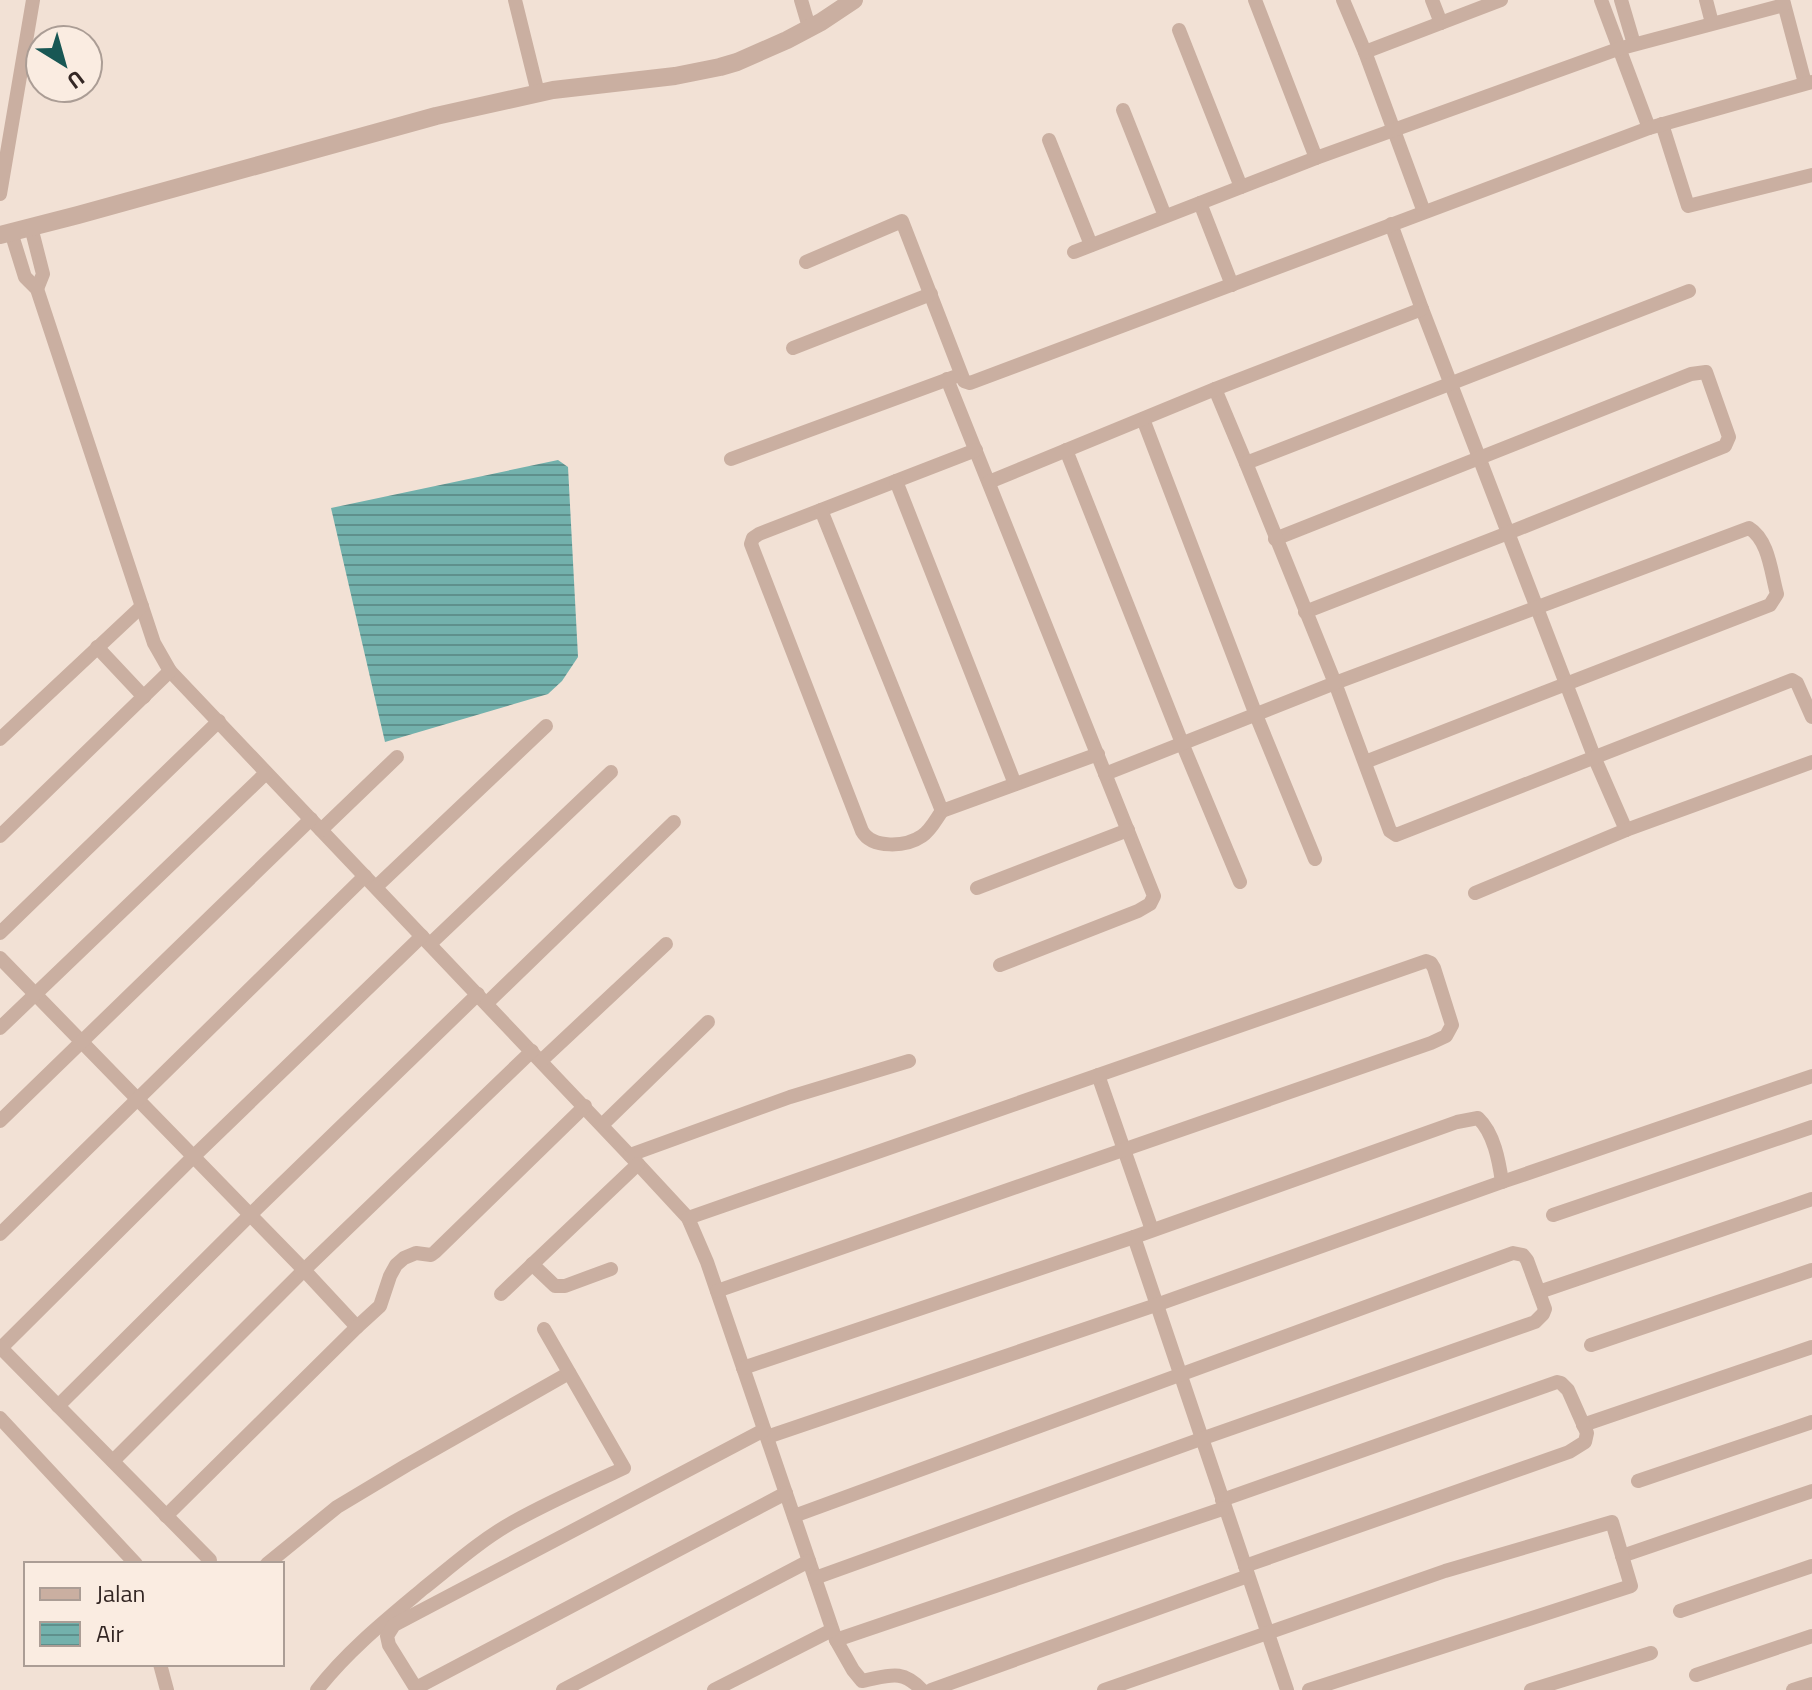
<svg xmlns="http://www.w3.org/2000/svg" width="1812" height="1690" font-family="'Titillium Web',sans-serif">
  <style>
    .water { fill: url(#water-rules) }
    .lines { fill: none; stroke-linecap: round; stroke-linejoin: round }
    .minor { stroke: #caafa1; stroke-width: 14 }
    .tertiary { stroke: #caafa1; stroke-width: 18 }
  </style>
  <defs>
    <pattern id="water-rules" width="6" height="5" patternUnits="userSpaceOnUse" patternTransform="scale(2)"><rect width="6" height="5" fill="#73b1ac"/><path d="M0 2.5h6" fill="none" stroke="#5f908c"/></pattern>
  </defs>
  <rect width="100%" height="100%" fill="#f2e1d5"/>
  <polygon class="water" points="558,460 568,467 578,657 562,681 548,694 385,742 331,508"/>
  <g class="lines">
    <g class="minor">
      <polyline points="515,0 538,93"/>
      <polyline points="801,0 809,27"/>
      <polyline points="1255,0 1316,158"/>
      <polyline points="1343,0 1365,52 1424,212"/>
      <polyline points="1432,0 1441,23"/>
      <polyline points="1601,0 1649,128"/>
      <polyline points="1621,0 1634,44"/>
      <polyline points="1706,0 1712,23"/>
      <polyline points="1783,0 1805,83"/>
      <polyline points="1179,30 1241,187"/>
      <polyline points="1365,52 1501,0"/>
      <polyline points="1123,110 1165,216"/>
      <polyline points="1662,124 1688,206 1812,175"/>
      <polyline points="1049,140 1091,245"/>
      <polyline points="0,194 33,0"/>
      <polyline points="1200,203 1232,285"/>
      <polyline points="1391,224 1422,309 1595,759 1626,830"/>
      <polyline points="31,227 43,274 37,289"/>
      <path d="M11 232 25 277 37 289 154 643 170 671 638 1164 688 1218 707 1262 836 1640 853 1670 862 1681C889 1676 901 1668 922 1690"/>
      <polyline points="1074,252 1316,158 1618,49 1784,5"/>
      <polyline points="806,262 902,221 964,381 970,383 1649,128 1812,82"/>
      <polyline points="793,348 931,294"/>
      <polyline points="947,379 1154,896 1150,904 1138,911 1000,965"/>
      <polyline points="1215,389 1246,463"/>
      <polyline points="1143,419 1256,715 1315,859"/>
      <path d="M976 450 759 534 753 538 751 544 862 831C872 849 906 847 922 836 931 830 936 819 942 811L1098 754"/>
      <polyline points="1066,450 1182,743 1240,882"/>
      <polyline points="731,459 954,377"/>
      <polyline points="896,481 1015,784"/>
      <polyline points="989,482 1215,389 1422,309"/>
      <polyline points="821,510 942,811"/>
      <polyline points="1275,539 1691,374 1706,372 1729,437 1725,446 1508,533 1305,612"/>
      <polyline points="97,647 144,697"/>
      <polyline points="0,739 142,606"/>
      <path d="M1365 762 1770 605 1777 594C1771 573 1769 540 1749 528L1335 683 1390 831 1396 835 1792 680 1797 683 1812 717"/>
      <polyline points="1105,774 1335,683 1246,463 1689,291"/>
      <polyline points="321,830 397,757"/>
      <polyline points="0,836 170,671"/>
      <polyline points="376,887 546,726"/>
      <polyline points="977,888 1128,830"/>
      <polyline points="1475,893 1626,830 1812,762"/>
      <polyline points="0,933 219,721"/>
      <polyline points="430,944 611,772"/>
      <polyline points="0,958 304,1270 357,1327"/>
      <polyline points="487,1003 674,822"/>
      <polyline points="0,1028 266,773"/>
      <polyline points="542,1060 666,944"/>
      <polyline points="1098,1075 1152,1230"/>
      <polyline points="0,1121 311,819"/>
      <polyline points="602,1125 708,1022"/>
      <polyline points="630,1155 790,1097 909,1061"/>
      <polyline points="1502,1182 1812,1076"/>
      <polyline points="1553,1215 1812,1127"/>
      <polyline points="688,1218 1426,961 1431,963 1434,968 1452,1025 1446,1036 1431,1043 717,1291"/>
      <polyline points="0,1234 365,876"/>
      <polyline points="1134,1237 1287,1690"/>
      <polyline points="532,1264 555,1286 565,1286 611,1269"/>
      <polyline points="1539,1292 1812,1199"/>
      <polyline points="501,1294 638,1164"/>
      <polyline points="1591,1345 1812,1270"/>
      <polyline points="0,1347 210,1560"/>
      <polyline points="1,1348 193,1157 422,936"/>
      <path d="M743 1368 1134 1237 1457 1122 1478 1118C1494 1133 1499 1161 1502 1182L1156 1305 767 1437"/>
      <polyline points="58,1406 250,1215 478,994"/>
      <polyline points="0,1418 136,1564"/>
      <polyline points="1583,1425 1812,1347"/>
      <polyline points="113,1461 304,1270 532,1051"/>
      <polyline points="1638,1481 1812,1422"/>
      <polyline points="1222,1500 1557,1382 1561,1383 1568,1390 1587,1433 1585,1442 1569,1452 1245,1566"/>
      <polyline points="166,1516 357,1327 380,1306 390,1276 396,1265 404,1258 416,1253 431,1255 435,1252 585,1106"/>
      <polyline points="794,1516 1513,1253 1523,1255 1527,1260 1545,1309 1543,1314 1535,1322 1201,1439 815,1578"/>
      <polyline points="1622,1556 1812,1491"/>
      <polyline points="267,1564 337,1507 407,1465 569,1373"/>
      <polyline points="1680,1611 1812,1566"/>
      <polyline points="836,1640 1225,1508"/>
      <polyline points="160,1664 167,1690"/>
      <polyline points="1696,1675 1812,1636"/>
      <polyline points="416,1688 786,1493"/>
      <path d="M317 1690C347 1651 387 1619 424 1588 453 1565 481 1540 513 1522 549 1502 587 1485 624 1468L544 1329"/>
      <polyline points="417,1690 389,1645 387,1636 394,1625 764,1430"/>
      <polyline points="563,1690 809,1561"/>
      <polyline points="714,1690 832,1630"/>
      <polyline points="931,1690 1248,1576"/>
      <polyline points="1104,1690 1445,1571 1612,1522 1631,1586 1309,1690"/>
      <polyline points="1531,1690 1651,1653"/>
      <polyline points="1793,1690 1812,1684"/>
    </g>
    <polyline class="tertiary" points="0,235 78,215 436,116 553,90 675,76 720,67 737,62 787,40 821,22 854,0"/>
  </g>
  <rect x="24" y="1562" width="260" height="104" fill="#faece1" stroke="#ab9d95" stroke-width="2"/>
  <rect x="40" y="1588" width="40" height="12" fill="#caafa1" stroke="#ab9d95" stroke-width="2"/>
  <text x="96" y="1602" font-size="24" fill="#342724">Jalan</text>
  <rect x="40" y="1622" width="40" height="24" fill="url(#water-rules)" stroke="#ab9d95" stroke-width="2"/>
  <text x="96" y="1642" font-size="24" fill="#342724">Air</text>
  <g transform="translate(64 64) rotate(143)"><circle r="38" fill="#faece1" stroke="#ab9d95" stroke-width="2"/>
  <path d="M0-6L14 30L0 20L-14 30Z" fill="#185754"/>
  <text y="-12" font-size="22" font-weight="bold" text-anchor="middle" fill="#342724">U</text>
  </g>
</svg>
